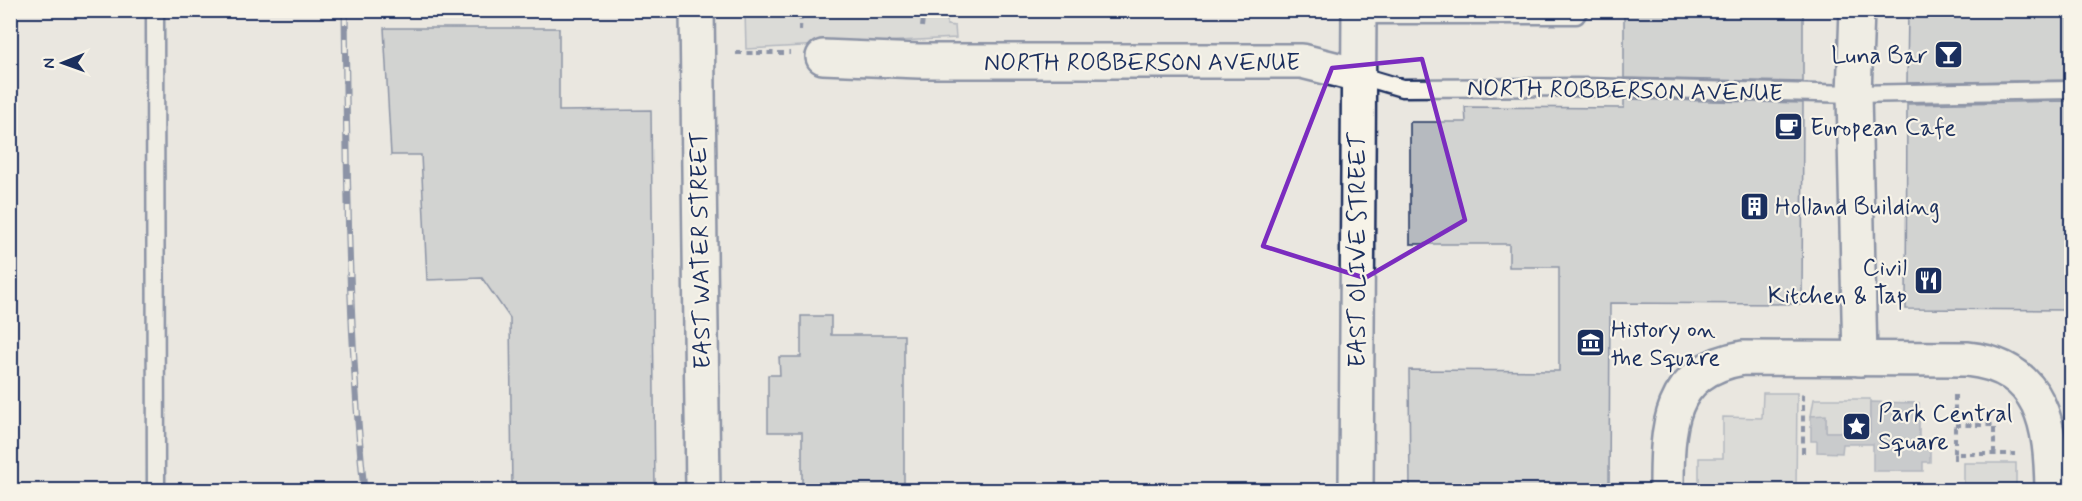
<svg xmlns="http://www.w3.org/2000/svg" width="2082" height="501" font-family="Mynerve,sans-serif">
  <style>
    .green { fill: #cbcccd; stroke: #737e96; stroke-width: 1.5 }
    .water { fill: #a3a8b4; stroke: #6d7892; stroke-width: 1.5 }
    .building { fill: #b6babf; stroke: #1b2f5e; stroke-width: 1.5 }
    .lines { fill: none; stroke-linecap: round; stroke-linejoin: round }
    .service-casing { stroke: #1b2f5e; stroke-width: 21 }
    .minor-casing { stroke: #1b2f5e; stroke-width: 38 }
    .tertiary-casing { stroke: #1b2f5e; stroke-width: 38 }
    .secondary-casing { stroke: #1b2f5e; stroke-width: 38 }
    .path { stroke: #1b2f5e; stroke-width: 4; stroke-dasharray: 6 4.5; stroke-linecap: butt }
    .service { stroke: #f7f3e8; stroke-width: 16 }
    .minor { stroke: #f7f3e8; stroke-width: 33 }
    .tertiary { stroke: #f7f3e8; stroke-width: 33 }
    .secondary { stroke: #f7f3e8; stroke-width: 33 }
    .rail-casing { stroke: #1b2f5e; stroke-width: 7 }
    .rail { stroke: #f7f3e8; stroke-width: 4.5; stroke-dasharray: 14; stroke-linecap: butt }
    .marked { fill: none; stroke: #7b2cbf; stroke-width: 4.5; stroke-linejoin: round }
    .labels { text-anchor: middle; stroke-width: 4.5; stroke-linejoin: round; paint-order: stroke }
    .poi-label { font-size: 24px; fill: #1b2f5e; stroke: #f7f3e8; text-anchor: start }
    .street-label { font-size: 24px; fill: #1b2f5e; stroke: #f7f3e8 }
  </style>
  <rect width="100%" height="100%" fill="#eae7e0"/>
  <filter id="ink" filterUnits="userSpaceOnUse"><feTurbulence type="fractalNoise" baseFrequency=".0167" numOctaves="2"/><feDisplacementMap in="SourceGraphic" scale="12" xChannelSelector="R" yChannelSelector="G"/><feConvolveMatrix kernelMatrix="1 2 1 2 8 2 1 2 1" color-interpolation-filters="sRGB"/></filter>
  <g filter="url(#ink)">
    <g class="green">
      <polygon points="745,11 947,11 947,25 955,26 956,38 746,49"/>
      <polygon points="1763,393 1797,393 1796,490 1699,490 1699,458 1723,458 1723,417 1762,418"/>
      <polygon points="1814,399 1870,399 1870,432 1826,432 1826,416 1811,416"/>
      <rect x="1964" y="463" width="52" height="27"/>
    </g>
    <polygon class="water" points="1870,402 1919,403 1919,444 1930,444 1930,462 1923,462 1923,471 1873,471 1873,444 1843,444 1842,453 1817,452 1817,441 1811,441 1811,416 1826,415 1826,432 1870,432"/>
    <g class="building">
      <polygon points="1624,10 1803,10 1803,82 1624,78"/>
      <polygon points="1908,10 2072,10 2072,80 1907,83"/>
      <polygon points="384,28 559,28 559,111 651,110 655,490 512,490 510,318 482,278 427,280 421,155 391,155"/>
      <polygon points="1624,99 1803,103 1802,304 1610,303 1609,490 1410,490 1409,370 1559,371 1559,267 1509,267 1509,244 1410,244 1410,122 1466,122 1465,107 1624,108"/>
      <polygon points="2072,101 2072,310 1906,309 1907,104"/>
      <polygon points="801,316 831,316 831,335 904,335 904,490 802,490 802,432 768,432 768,375 780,375 779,357 801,357"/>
    </g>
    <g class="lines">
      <defs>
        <g id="service">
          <polyline points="155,11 156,490"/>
          <polyline points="1359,15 1576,15 1579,10"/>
          <polyline points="1358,75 1402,88 1585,87 1854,94 2072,90"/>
        </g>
        <g id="minor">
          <polyline points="697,10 703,490"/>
          <polyline points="823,57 919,61 1302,61 1358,75"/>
        </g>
        <polyline id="tertiary" points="1356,490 1359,10"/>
        <g id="secondary">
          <polyline points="1857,10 1854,94 1860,359"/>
          <path d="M1667 490C1667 428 1667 371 1743 358L1967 359C2044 367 2051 427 2052 490"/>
        </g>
      </defs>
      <use href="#service" class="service-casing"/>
      <use href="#minor" class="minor-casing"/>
      <use href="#tertiary" class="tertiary-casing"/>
      <use href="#secondary" class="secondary-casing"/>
      <g class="path">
        <polyline points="922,27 924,10"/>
        <polyline points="800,31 801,10"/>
        <polyline points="736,53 790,53"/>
        <polyline points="1955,395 1955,454 2015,454"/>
        <polyline points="1955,425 1994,425 1994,454"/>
        <polyline points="1803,453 1803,394"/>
        <polyline points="1955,454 1955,462"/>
      </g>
      <use href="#service" class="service"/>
      <use href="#minor" class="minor"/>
      <use href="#tertiary" class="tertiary"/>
      <use href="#secondary" class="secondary"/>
      <defs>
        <path id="rail" d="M345 10C347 171 348 331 364 490"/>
      </defs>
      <use href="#rail" class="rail-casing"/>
      <use href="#rail" class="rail"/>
    </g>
  </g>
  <path d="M0 0H2082V501H0ZM1422 59 1465 220 1365 278 1263 246 1332 68Z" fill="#eae7e0" fill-opacity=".55" fill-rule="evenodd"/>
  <path class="marked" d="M1422 59 1465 220 1365 278 1263 246 1332 68Z"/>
  <defs>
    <symbol id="bar-square" viewBox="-11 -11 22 22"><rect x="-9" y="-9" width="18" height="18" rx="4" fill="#1b2f5e" stroke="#f7f3e8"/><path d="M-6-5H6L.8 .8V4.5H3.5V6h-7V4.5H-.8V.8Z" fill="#fff"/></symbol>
    <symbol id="cafe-square" viewBox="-11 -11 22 22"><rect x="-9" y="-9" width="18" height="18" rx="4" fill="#1b2f5e" stroke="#f7f3e8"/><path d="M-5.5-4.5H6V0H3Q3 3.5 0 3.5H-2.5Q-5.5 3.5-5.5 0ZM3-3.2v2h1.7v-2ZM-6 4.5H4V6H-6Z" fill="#fff"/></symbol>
    <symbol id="building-square" viewBox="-11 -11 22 22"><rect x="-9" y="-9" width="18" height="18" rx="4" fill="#1b2f5e" stroke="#f7f3e8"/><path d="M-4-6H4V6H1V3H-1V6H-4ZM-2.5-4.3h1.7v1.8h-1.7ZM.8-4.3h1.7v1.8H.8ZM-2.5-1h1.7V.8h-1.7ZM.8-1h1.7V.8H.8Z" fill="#fff"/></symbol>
    <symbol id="restaurant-square" viewBox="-11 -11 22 22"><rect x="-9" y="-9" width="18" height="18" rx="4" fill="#1b2f5e" stroke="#f7f3e8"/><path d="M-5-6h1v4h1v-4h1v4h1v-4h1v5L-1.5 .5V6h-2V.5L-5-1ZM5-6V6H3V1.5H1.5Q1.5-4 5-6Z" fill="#fff"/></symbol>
    <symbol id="museum-square" viewBox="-11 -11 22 22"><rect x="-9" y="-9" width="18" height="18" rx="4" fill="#1b2f5e" stroke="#f7f3e8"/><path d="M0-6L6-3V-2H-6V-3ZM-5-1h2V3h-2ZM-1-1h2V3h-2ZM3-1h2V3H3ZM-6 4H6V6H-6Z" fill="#fff"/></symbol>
    <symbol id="sight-square" viewBox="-11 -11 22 22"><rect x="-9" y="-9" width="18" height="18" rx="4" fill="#1b2f5e" stroke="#f7f3e8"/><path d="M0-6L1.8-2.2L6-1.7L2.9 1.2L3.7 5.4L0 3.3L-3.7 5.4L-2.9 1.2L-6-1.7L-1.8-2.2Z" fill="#fff"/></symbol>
  </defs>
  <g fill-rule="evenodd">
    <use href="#bar-square" x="1932" y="38" width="33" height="33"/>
    <use href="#cafe-square" x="1772" y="110" width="33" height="33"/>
    <use href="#building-square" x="1738" y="190" width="33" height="33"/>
    <use href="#restaurant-square" x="1912" y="264" width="33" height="33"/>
    <use href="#museum-square" x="1574" y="326" width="33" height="33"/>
    <use href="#sight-square" x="1840" y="410" width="33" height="33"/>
  </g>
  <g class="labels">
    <g class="poi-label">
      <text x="1928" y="63" text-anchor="end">Luna Bar</text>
      <text x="1810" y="135">European Cafe</text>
      <text x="1775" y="214">Holland Building</text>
      <text x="1907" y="275" text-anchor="end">Civil<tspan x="1907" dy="28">Kitchen &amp; Tap</tspan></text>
      <text x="1611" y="337">History on<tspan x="1611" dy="28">the Square</tspan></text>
      <text x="1878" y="421">Park Central<tspan x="1878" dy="28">Square</tspan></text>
    </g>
    <g class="street-label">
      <text x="1142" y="70">NORTH ROBBERSON AVENUE</text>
      <text transform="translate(1625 90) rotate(1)" y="8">NORTH ROBBERSON AVENUE</text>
      <text transform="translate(700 250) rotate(-91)" y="8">EAST WATER STREET</text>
      <text transform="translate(1357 250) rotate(-90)" y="8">EAST OLIVE STREET</text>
    </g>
  </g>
  <rect width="2082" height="501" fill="none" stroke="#f7f3e8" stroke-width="36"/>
  <rect x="18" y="18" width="2046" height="465" fill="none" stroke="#1b2f5e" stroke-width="2" filter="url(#ink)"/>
  <g transform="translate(63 63) rotate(269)" stroke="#f7f3e8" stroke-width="4.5" paint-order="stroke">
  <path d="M0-4.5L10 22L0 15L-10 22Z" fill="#1b2f5e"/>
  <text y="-9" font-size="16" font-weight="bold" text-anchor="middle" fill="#1b2f5e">N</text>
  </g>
</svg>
